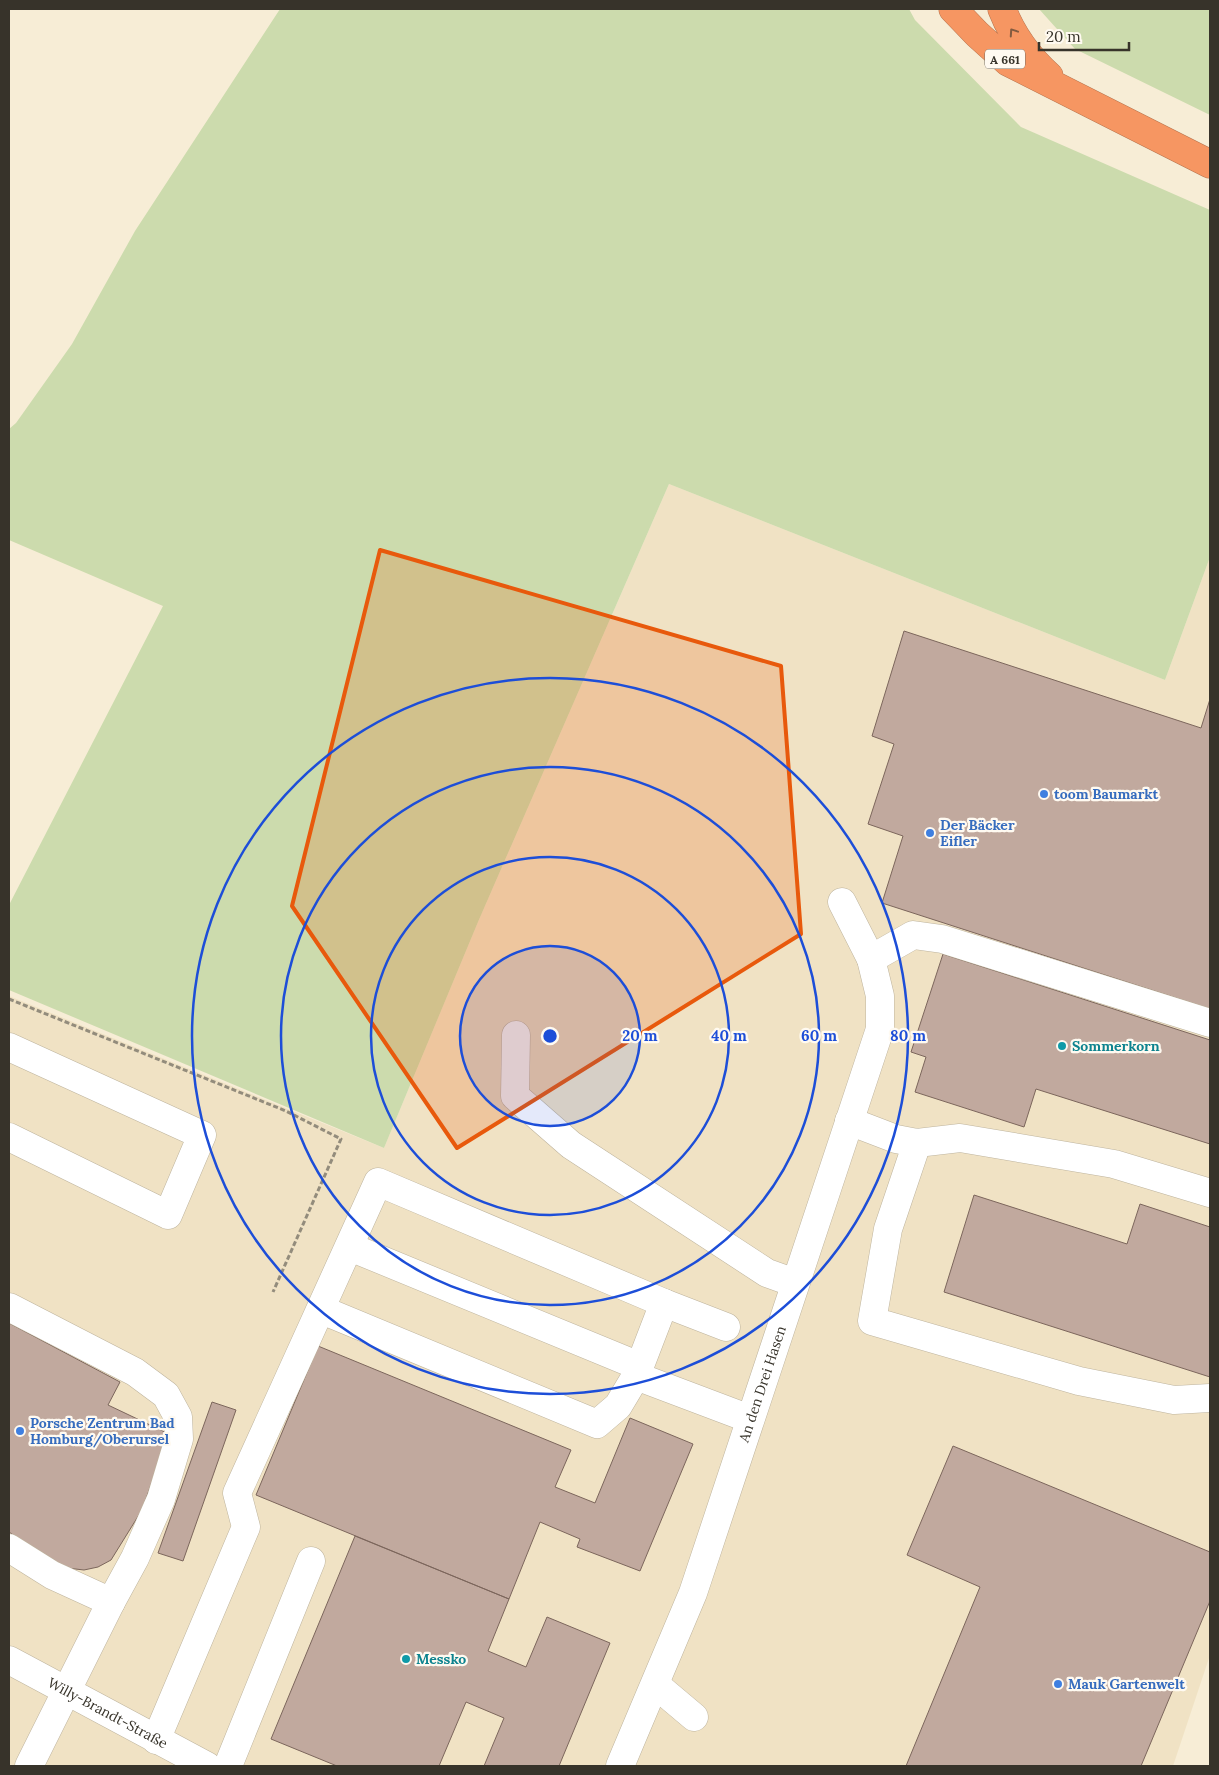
<svg xmlns="http://www.w3.org/2000/svg" width="1219" height="1775" font-family="Lora,serif">
<style>
.built{fill:#f0e2c4}
.green{fill:#ccdbad}
.building{fill:#c1a99e;stroke:#7c665c}
.lines{fill:none;stroke-linecap:round;stroke-linejoin:round}
.minor-casing{stroke:#beb49e;stroke-width:29}
.highway-casing{stroke:#b3734e;stroke-width:29}
.path{stroke:#938c7c;stroke-width:3;stroke-dasharray:5 2.5;stroke-linecap:butt}
.minor{stroke:#fff;stroke-width:28}
.highway{stroke:#f69662;stroke-width:28}
.oneway{stroke:#835b40}
.marked{fill:#e8590c;fill-opacity:0.2;stroke:#e8590c;stroke-width:4;stroke-linejoin:round}
.ring{fill:none;stroke:#1d4ed8;stroke-width:2.5}
.shop-dot{fill:#3f7fe0;stroke:#fffaf1;stroke-width:2}
.culture-dot{fill:#0f9aa8;stroke:#fffaf1;stroke-width:2}
.labels{text-anchor:middle;dominant-baseline:central;stroke-width:4.5;stroke-linejoin:round;paint-order:stroke}
.shield{fill:#fffaf1;stroke:#736f66;stroke-width:1}
.shield-label{font-size:12px;font-weight:bold;fill:#37332a}
.shop-label{font-size:14px;font-weight:bold;fill:#366cbe;stroke:#fffaf1;text-anchor:start}
.culture-label{font-size:14px;font-weight:bold;fill:#0d838f;stroke:#fffaf1;text-anchor:start}
.street-label{font-size:14px;fill:#37332a;stroke:#fffaf1}
.centre{fill:#1d4ed8;stroke:#fffaf1;stroke-width:2.5}
.ring-label{font-size:15px;text-anchor:middle;font-weight:bold;fill:#1d4ed8;stroke:#fffaf1;stroke-width:4.5;stroke-linejoin:round;paint-order:stroke}
</style>
<rect width="100%" height="100%" fill="#f7edd6"/>
<!-- built -->
<path class="built" d="M669 484 1165 680 1210 557V1655L1173 1766H9V996L384 1148 478 922Z"/>
<!-- green -->
<path class="green" d="M280 9H909L915 20 1021 127 1210 210V557L1165 680 669 484 478 922 384 1148 9 990V905L163 606 9 540V429L16 423 72 344 135 231Z
M1039 9H1210V115L1075 49Z"/>
<!-- building -->
<path class="building" d="M904 631 1201 728 1210 699V1009L882 903 903 836 868 824 894 744 872 736Z
M943 954 1210 1040V1144L1036 1089 1024 1127 915 1092 926 1057 911 1052Z
M974 1195 1127 1244 1140 1204 1210 1227V1377L944 1292Z
M9 1323 120 1382 108 1405 169 1434 142 1510 111 1560 98 1567 84 1570 67 1568 53 1562 9 1532Z
M318 1346 571 1450 555 1487 595 1503 630 1418 693 1444 640 1571 577 1547 580 1539 540 1522 509 1599 256 1495Z
M212 1402 236 1410 183 1561 158 1553Z
M953 1446 1210 1552V1601L1141 1766H906L980 1587 907 1555Z
M355 1536 509 1599 488 1651 526 1667 547 1617 610 1643 559 1766H484L504 1718 466 1702 439 1766H337L271 1739Z"/>
<g class="lines">
<defs>
<g id="minor">
<path d="M871 959 913 935 942 939 1210 1023"/>
<path d="M516 1035 515 1096 571 1145 767 1273 795 1283"/>
<path d="M9 1047 202 1135 168 1215 9 1137"/>
<path d="M849 1121 896 1139 917 1143 960 1138 1114 1164 1210 1193"/>
<path d="M917 1143 888 1229 872 1321 1079 1381 1174 1400 1210 1398"/>
<path d="M350 1247 639 1366"/>
<path d="M664 1303 726 1327"/>
<path d="M9 1307 135 1372 166 1395 178 1417 179 1439 161 1499 135 1558 111 1602"/>
<path d="M636 1376 750 1419"/>
<path d="M9 1548 52 1575 111 1602 29 1766"/>
<path id="s1" d="M9 1660 207 1766"/>
<path d="M656 1685 694 1717"/>
<path d="M156 1740 246 1527 237 1493 378 1182 664 1303 636 1376 618 1406 597 1424 322 1310"/>
<path d="M228 1766 311 1561"/>
<path id="s2" d="M620 1766 693 1593 880 1029V996L871 959 842 902"/>
</g>
<path id="highway" d="M953 9 977 34 1008 62 1210 164
M1002 9C1012 35 1029 58 1049 76"/>
</defs>
<!-- minor casing -->
<use href="#minor" class="minor-casing"/>
<!-- highway casing -->
<use href="#highway" class="highway-casing"/>
<!-- path -->
<path class="path" d="M9 999 286 1111 341 1139 273 1292"/>
<!-- minor -->
<use href="#minor" class="minor"/>
<!-- highway -->
<use href="#highway" class="highway"/>
</g>
<!-- one-way arrows -->
<defs><path id="oneway-chevron" d="M-2-3.5L2.5 0L-2 3.5" fill="none" stroke-width="1.6" stroke-linecap="round" stroke-linejoin="round" transform="scale(1.25)"/></defs>
<use class="oneway" href="#oneway-chevron" transform="translate(1013 32) rotate(-124)"/>
<!-- marked area -->
<path class="marked" d="M380 550 781 666 801 934 457 1148 292 906Z"/>
<!-- distance rings -->
<circle cx="550" cy="1036" r="90" fill="#1d4ed8" fill-opacity=".12"/>
<g class="ring">
<circle cx="550" cy="1036" r="90"/>
<circle cx="550" cy="1036" r="179"/>
<circle cx="550" cy="1036" r="269"/>
<circle cx="550" cy="1036" r="358"/>
</g>
<!-- markers -->
<g class="shop-dot">
<circle cx="1044" cy="794" r="5"/>
<circle cx="930" cy="833" r="5"/>
<circle cx="20" cy="1431" r="5"/>
<circle cx="1058" cy="1684" r="5"/>
</g>
<g class="culture-dot">
<circle cx="1062" cy="1046" r="5"/>
<circle cx="406" cy="1659" r="5"/>
</g>
<g class="labels">
<!-- shield labels -->
<rect class="shield" x="985" y="49.5" width="40" height="19" rx="4"/>
<g class="shield-label">
<text x="1005" y="59">A 661</text>
</g>
<!-- shop labels -->
<g class="shop-label">
<text x="1054" y="794">toom Baumarkt</text>
<text x="940" y="825">Der Bäcker<tspan x="940" dy="16">Eifler</tspan></text>
<text x="30" y="1423">Porsche Zentrum Bad<tspan x="30" dy="16">Homburg/Oberursel</tspan></text>
<text x="1068" y="1684">Mauk Gartenwelt</text>
</g>
<!-- culture labels -->
<g class="culture-label">
<text x="1072" y="1046">Sommerkorn</text>
<text x="416" y="1659">Messko</text>
</g>
<!-- street labels -->
<g class="street-label">
<text stroke="none"><textPath href="#s2" startOffset="408">An den Drei Hasen</textPath></text>
<text stroke="none"><textPath href="#s1" startOffset="112">Willy-Brandt-Straße</textPath></text>
</g>
</g>
<circle cx="550" cy="1036" r="8" class="centre"/>
<g class="ring-label">
<text x="640" y="1041">20 m</text>
<text x="729" y="1041">40 m</text>
<text x="819" y="1041">60 m</text>
<text x="908" y="1041">80 m</text>
</g>
<!-- border -->
<rect width="1219" height="1775" fill="none" stroke="#37332a" stroke-width="20"/>
<!-- scale -->
<path d="M1039 42v8h90v-8" fill="none" stroke="#37332a" stroke-width="2.5"/>
<text x="1046" y="42" font-size="15" fill="#37332a" stroke="#fffaf1" stroke-width="4" paint-order="stroke">20 m</text>
</svg>
